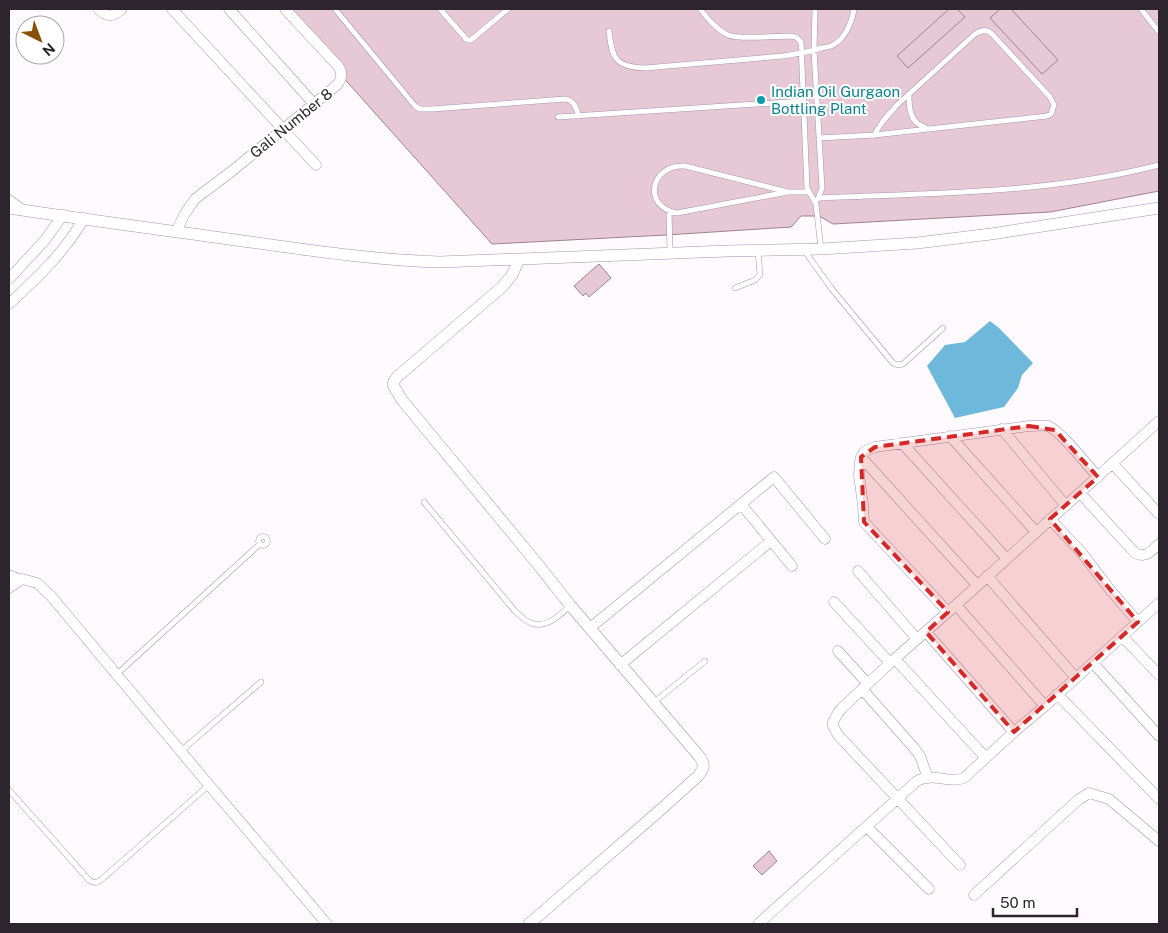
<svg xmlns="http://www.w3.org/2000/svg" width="1168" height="933" font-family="'Public Sans',sans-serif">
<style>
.water{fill:#6db8db}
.building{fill:#e6c9d5;stroke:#9d838d}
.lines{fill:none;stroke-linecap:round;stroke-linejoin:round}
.service-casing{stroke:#a694a8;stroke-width:6}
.minor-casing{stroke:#a694a8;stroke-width:11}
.tertiary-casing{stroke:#a694a8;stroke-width:12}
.service{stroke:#fff;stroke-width:5}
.minor{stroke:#fff;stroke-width:10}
.tertiary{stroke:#fff;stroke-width:11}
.marked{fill:#d62828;fill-opacity:0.2;stroke:#d62828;stroke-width:4;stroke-dasharray:10 6;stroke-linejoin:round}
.culture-dot{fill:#0f9aa8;stroke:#fff;stroke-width:2}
.labels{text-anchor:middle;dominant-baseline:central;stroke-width:4;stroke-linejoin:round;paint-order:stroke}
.culture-label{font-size:15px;fill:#0d838f;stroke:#fff;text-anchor:start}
.street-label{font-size:15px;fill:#2d252d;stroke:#fff}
</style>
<rect width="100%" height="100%" fill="#fefafe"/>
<!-- water -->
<path class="water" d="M990 321 999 328 1033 363 1022 375 1018 388 1004 407 955 418 927 366 945 345 965 342Z"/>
<!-- building -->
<path class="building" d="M282 9H1159V191L1050 212 833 224 819 216H801L791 227 666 235 492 244Z
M949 9H957L965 17 908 68 897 56Z
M1000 9H1011L1058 60 1042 74 990 18Z
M599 264 611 278 589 297 586 293 583 296 574 286Z
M769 851 777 861 762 875 753 866Z"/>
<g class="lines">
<defs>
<path id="service" d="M335 9 415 106 420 109H432L565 99C574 100 576 108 579 116
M440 9 467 40H471L508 9
M700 9C708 19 716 29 728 35 739 40 777 36 790 36L796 37 801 42 807 188 816 204 821 249
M815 9 814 50 822 188 818 199
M1141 9 1159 32
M609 31C612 58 615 67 645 68L783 56C796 54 809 52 822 48 825 47 830 47 833 45 845 39 852 22 854 9
M909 94C909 103 909 116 917 123 920 125 924 127 928 129
M558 117 803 101
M819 138 874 135 1047 116 1051 114 1054 105 1050 97 991 33C986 29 981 30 975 34L897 105 883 121 874 135
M788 192 677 213C642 207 650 164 685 166L788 192H809
M818 198C932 193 1048 194 1159 165
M669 211 670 253
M804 250 814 264 831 288 893 363 898 365 903 364 943 328
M735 288 755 280 760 275 758 251
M424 502 515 611C519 615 525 621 531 623 546 629 560 615 570 606
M258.5 541a4.5 4.5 0 1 1 9 0a4.5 4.5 0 1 1-9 0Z
M117 674 260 544
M653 703 705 661
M181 751 261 682
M9 790 89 880C95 884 97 883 102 879L209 785"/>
<path id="minor" d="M98 9C108 18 112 17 122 9
M172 9 316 165
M229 9 314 104
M9 200 21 209
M176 232 184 215 195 199 232 171 337 85C342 78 343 73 338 66L285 9
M9 279 45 240 63 215
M9 304C37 278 65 252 84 218
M1002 429 1066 506
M950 436 1036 532
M902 443 1007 559
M861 457 977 585
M1112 463 1159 514
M1080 493 1135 553C1146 559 1152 550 1159 544
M741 504 792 566
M1050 519 1082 553 1111 591 1138 622
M858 571 917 639
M9 575 21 580
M987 576 1076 678
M9 588 22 579 37 583 51 596 209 785 327 924
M834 602 890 663
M956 605 1045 706
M948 612 864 522 863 505 859 475 860 461 861 457 865 451 875 447 1029 426C1035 426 1043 425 1048 426 1060 430 1088 466 1098 477
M590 628 774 477 825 539
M926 632 1014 732
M1122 636 1159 675
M838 651 868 684
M895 659 986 758
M1093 663 1159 736
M620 665 771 541
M862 689 914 748 920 756 928 778
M1057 694 1159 799
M867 827 929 889
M960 865 838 735 833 726V722L838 713 842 708 890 663 956 605 1159 421
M974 895 1078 800 1089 793 1109 799 1159 841
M758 924 917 781C932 772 949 784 964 778L1014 732 1045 706 1159 603"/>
<path id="tertiary" d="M9 208C87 220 165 230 243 241 308 250 374 260 440 262L727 251 821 249 917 243 991 234 1159 208
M519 259 512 275 502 287 397 377 394 381 393 385 402 400 536 562 570 605 699 756C706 765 704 769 697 777L658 812 529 924"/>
</defs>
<!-- service casing -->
<use href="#service" class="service-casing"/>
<!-- minor casing -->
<use href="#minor" class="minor-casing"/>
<!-- tertiary casing -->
<use href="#tertiary" class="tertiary-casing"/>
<!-- service -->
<use href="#service" class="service"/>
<!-- minor -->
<use href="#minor" class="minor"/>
<!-- tertiary -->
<use href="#tertiary" class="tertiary"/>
</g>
<!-- marked area -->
<path class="marked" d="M1029 426 1055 430 1098 477 1050 519 1138 622 1014 732 926 632 948 612 864 522 861 457 875 447Z"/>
<!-- markers -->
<circle class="culture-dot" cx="761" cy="100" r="5"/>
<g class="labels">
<!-- culture labels -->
<g class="culture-label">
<text x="771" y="91">Indian Oil Gurgaon<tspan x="771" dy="17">Bottling Plant</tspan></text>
</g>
<!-- street labels -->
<g class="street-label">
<text transform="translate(291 123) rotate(-39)">Gali Number 8</text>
</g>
</g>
<!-- border -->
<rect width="1168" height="933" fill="none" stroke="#2d252d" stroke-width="20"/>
<!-- north arrow -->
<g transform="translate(40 40) rotate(138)"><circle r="24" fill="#ffffff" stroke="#aba8ab"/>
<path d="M0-4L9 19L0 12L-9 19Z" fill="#885003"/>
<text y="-8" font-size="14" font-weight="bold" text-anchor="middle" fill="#2d252d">N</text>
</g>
<!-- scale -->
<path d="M993 908v8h84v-8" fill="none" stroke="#2d252d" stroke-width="2.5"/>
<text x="1000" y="908" font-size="15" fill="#2d252d" stroke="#ffffff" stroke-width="4" paint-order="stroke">50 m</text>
</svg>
